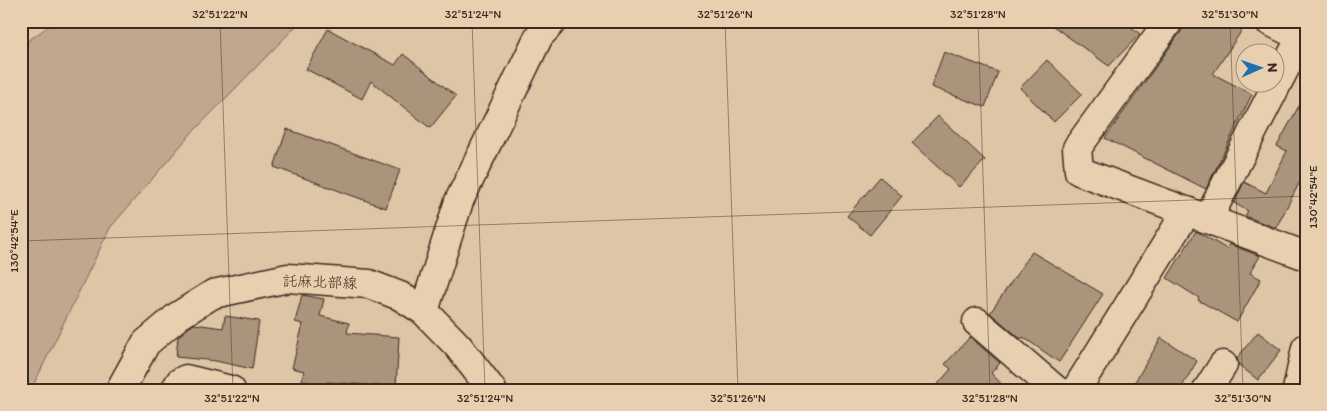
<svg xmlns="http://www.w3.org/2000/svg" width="1327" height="411" font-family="Itim,'Klee One',sans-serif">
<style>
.green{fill:#bfa88d;stroke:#7d6956}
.building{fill:#aa957c;stroke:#3b2a1e}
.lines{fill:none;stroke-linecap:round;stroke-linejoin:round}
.minor-casing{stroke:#3b2a1e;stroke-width:31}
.major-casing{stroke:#3b2a1e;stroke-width:31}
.highway-casing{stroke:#3b2a1e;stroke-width:31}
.minor{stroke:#e7cfaf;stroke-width:28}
.major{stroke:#e7cfaf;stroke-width:28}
.highway{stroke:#e7cfaf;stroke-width:28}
.ticks{fill:none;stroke:#3b2a1e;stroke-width:1;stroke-opacity:0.45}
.labels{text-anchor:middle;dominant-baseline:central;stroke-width:5;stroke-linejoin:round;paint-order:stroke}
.street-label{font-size:15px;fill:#3b2a1e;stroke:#e7cfaf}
.neatline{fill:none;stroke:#3b2a1e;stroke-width:2}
.ticks-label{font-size:12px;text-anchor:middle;fill:#3b2a1e}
</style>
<rect width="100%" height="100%" fill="#ddc5a6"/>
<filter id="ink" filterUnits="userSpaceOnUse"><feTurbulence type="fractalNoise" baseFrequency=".02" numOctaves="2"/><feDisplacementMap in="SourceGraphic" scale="10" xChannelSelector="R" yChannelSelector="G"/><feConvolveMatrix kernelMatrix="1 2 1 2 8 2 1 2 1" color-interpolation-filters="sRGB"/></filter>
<g filter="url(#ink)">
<!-- green -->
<path class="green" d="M56 21H301L189 136 110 228 31 390H21V53L29 40Z"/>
<!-- building -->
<path class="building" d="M1046 21H1124L1140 34 1109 66Z
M1186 21H1228L1242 30 1213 74 1252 94 1206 189 1105 138 1182 30Z
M328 29 395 65 403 54 456 96 430 128 371 81 362 99 306 69Z
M944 52 998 72 985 107 931 87Z
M1047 60 1082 94 1054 122 1020 88Z
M1306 93V170L1276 228 1245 216 1248 211 1234 203 1244 182 1266 193 1287 151 1277 146Z
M938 116 985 160 959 187 912 143Z
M287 129 400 170 386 208 274 167Z
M880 177 902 196 870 235 847 216Z
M1196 231 1227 249 1229 244 1260 256 1250 273 1261 279 1237 322 1198 300 1199 298 1167 278Z
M1032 252 1103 294 1059 362 1023 337 1021 339 990 313Z
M302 295 324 299 320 316 349 323 347 333 399 337 396 387 326 382 325 386 302 380 304 371 292 368 303 324 295 322Z
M225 316 259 321 252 369 216 361 176 357 178 337 187 329 194 324 223 328Z
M1258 332 1281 350 1258 380 1239 365 1237 358Z
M970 337 1000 363 991 373 1007 390H933L951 369 945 364Z
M1161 338 1197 361 1180 390H1130Z"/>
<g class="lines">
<defs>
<path id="minor" d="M1169 21 1077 148 1079 171 1306 256
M1208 219 1301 37 1269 21
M424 311 459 201 539 36 553 21
M977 322 1056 390
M175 390 180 382 186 379 231 390
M1076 390 1187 211
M1207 390 1223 365"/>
<path id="major" d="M120 390 146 343 178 316 213 294 288 278 369 284 400 296 424 311 458 346 492 390"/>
<path id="highway" d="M1297 390 1306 348"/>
</defs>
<!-- minor casing -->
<use href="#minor" class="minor-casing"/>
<!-- major casing -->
<use href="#major" class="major-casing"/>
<!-- highway casing -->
<use href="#highway" class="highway-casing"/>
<!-- minor -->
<use href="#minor" class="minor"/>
<!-- major -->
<use href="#major" class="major"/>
<!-- highway -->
<use href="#highway" class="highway"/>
</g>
</g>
<!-- ticks -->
<path class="ticks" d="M220 21 233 390M472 21 485 390M725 21 738 390M978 21 990 390M1230 21 1243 390M21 28 217 21M21 241 1306 196"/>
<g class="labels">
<!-- street labels -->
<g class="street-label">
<text transform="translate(320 282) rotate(2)">託麻北部線</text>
</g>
</g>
<!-- margin -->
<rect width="1327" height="411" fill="none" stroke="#e7cfaf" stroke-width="55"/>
<!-- north arrow -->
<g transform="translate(1260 68) rotate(88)"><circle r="24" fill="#e7cfaf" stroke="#a28d75"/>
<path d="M0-4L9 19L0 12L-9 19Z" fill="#1f6fb2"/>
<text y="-8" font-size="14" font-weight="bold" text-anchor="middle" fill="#3b2a1e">N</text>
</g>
<rect x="28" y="28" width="1272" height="356" class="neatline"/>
<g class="ticks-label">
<text x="220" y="18">32°51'22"N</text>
<text x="473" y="18">32°51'24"N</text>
<text x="725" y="18">32°51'26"N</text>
<text x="978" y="18">32°51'28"N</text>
<text x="1230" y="18">32°51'30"N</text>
<text transform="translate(1313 197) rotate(-90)" y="4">130°42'54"E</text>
<text transform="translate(14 241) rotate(-90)" y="4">130°42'54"E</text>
<text x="232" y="402">32°51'22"N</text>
<text x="485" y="402">32°51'24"N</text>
<text x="738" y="402">32°51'26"N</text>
<text x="990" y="402">32°51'28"N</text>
<text x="1243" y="402">32°51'30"N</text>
</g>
</svg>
